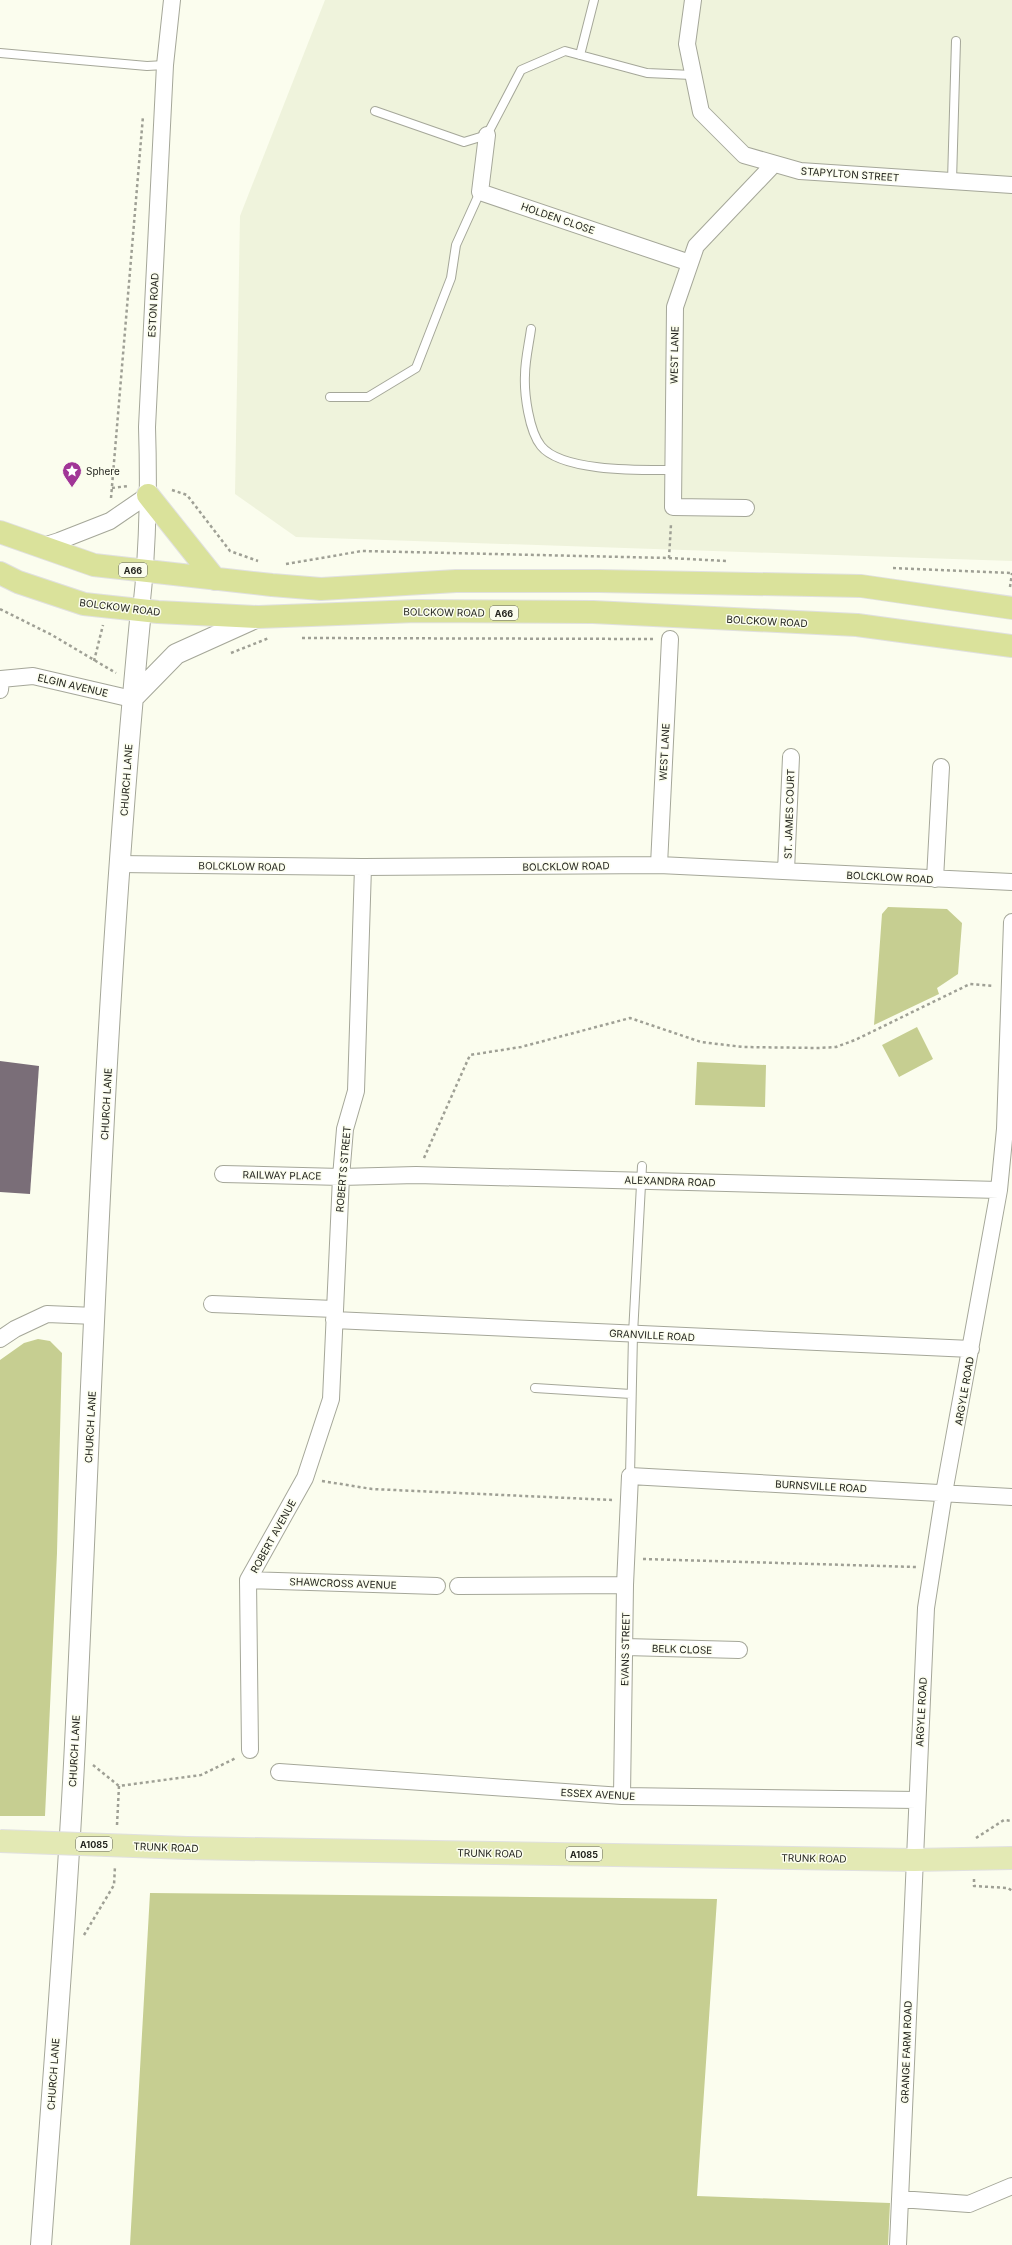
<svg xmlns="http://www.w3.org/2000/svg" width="1012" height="2245" font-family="Inter,sans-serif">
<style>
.built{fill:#eff3dc}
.green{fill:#c6ce91}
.building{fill:#7a6e78}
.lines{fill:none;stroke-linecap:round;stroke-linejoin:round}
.service-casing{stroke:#a5a799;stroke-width:10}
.minor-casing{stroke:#a5a799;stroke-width:18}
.tertiary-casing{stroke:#a5a799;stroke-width:22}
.primary-casing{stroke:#e0e0e0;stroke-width:24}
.trunk-casing{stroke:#e0e0e0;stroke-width:24}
.path{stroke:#9fa095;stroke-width:2.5;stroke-dasharray:3 3;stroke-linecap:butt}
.service{stroke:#fff;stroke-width:8}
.minor{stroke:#fff;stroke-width:16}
.tertiary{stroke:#fff;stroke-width:20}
.primary{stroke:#e3e9b4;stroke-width:22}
.trunk{stroke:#dae29b;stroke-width:22}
.primary-bridge-casing{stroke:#e0e0e0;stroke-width:24;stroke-linecap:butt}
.primary-bridge{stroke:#e3e9b4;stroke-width:22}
.labels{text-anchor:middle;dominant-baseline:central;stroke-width:3;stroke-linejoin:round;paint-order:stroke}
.shield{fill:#fbfdee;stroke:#64655c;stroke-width:1}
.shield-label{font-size:9px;font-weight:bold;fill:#23241e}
.street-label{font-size:10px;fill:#23241e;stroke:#fbfdee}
.poi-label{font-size:10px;fill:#23241e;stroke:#fbfdee;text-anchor:start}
</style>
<rect width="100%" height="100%" fill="#fbfdee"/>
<!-- built -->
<path class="built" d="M325 0H1012V561L296 537 235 494 240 216Z"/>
<!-- green -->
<path class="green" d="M888 907 947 909 962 923 958 974 937 988 939 994 874 1025 882 914Z
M917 1027 933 1059 899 1077 882 1045Z
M697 1062 766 1065 765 1107 695 1105Z
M38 1339 50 1341 62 1353 57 1553 45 1816H0V1360L24 1343Z
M150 1893 717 1899 697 2196 890 2203 888 2245H130Z"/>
<!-- building -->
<path class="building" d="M0 1061 39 1066 30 1194 0 1192Z"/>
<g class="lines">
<defs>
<path id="service" d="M0 53 147 66 165 65
M580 55 594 0
M375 111 464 142 487 135 521 70 565 51 647 73 692 75
M952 181 956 41
M531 329C529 344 525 360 525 375 524 394 529 431 541 446 562 472 641 470 673 470
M330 397H368L416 368 451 278 456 245 480 192
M535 1388 631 1394
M630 1476 633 1334 642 1166"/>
<path id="minor" d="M693 0 687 44 701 112 744 155 800 171 1012 185
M487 135 480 192 690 263
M746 508 673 507 675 307 696 246 774 164
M40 547 59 541 110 521 148 495
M141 610C148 549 149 488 147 427L165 65 172 0
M0 690 1 679 33 676 132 699
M119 864 363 867 659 865 1012 882
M659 865 670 639
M786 871 791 757
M935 879 941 767
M223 1174 341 1177 416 1175 999 1190
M212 1304 334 1309
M334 1320 971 1349
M0 1339 15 1329 47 1314 95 1316
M248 1580 437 1586
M458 1586 625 1585
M625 1647 739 1650
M250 1750 248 1580 305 1478 331 1399 341 1177 345 1129 356 1091 363 867
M279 1772 622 1796 917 1800
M622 1796 625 1585 630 1476 1012 1497
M900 2199 969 2204 1012 2186
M898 2245 926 1608 944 1493 999 1190 1005 1129 1012 922"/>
<path id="tertiary" d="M132 699 176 654 258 617
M41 2245C53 2078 67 1911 75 1744 93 1366 104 987 141 610"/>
<path id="primary" d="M187 1848 914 1860 1012 1858"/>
<path id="trunk" d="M148 495 215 579
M0 532 94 565 272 585 321 589 456 581H599L861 586 1012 608
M0 573 18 582 84 604 158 612 258 617 417 611 593 612 857 625 1012 646"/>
</defs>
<!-- service casing -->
<use href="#service" class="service-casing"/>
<!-- minor casing -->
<use href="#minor" class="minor-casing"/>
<!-- tertiary casing -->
<use href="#tertiary" class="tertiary-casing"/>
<!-- primary casing -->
<use href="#primary" class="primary-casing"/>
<!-- trunk casing -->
<use href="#trunk" class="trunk-casing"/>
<!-- path -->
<path class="path" d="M112 488 128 486
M172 490 187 495 230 551 258 561
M111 498 143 116
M669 558 726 561
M286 564 362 551 669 558 671 524
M893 568 1012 573
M1010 587 1012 573
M0 609 52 635 116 673
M302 638 653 639
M231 653 269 638
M94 661 103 625
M424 1158 470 1055 521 1047 630 1018 701 1042 743 1047 819 1048 836 1047 855 1040 970 984 993 986
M322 1481 372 1489 612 1500
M643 1559 916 1567
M93 1765 119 1786
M117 1825 119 1786 201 1775 236 1758
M976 1838 1004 1820 1012 1821
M974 1879V1886L1008 1888 1012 1891
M84 1935 114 1885 115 1866"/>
<!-- service -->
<use href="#service" class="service"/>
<!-- minor -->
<use href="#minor" class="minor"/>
<!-- tertiary -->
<use href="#tertiary" class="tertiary"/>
<!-- primary -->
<use href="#primary" class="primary"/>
<!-- trunk -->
<use href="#trunk" class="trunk"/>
<defs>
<path id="primary-bridge" d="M0 1841 187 1848"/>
</defs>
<!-- primary-bridge casing -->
<use href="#primary-bridge" class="primary-bridge-casing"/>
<!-- primary-bridge -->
<use href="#primary-bridge" class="primary-bridge"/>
</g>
<!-- icons -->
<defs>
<symbol id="sight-pin" viewBox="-11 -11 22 30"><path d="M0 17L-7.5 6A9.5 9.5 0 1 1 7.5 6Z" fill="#a13697" stroke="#fbfdee"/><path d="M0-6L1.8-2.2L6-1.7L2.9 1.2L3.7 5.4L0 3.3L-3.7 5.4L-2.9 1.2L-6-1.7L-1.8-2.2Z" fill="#fff"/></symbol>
</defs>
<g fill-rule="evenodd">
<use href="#sight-pin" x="61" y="460" width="22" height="30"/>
</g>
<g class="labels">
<!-- shield labels -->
<g class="shield">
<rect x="119" y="563" width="28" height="14" rx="3"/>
<rect x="490" y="606" width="28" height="14" rx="3"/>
<rect x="76" y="1837" width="36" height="14" rx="3"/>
<rect x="566" y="1847" width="36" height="14" rx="3"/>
</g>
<g class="shield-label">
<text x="133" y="570">A66</text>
<text x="504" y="613">A66</text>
<text x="94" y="1844">A1085</text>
<text x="584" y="1854">A1085</text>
</g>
<!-- street labels -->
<g class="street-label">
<text transform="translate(850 174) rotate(4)">STAPYLTON STREET</text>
<text transform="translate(558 218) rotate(19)">HOLDEN CLOSE</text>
<text transform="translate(153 305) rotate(-87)">ESTON ROAD</text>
<text transform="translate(674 355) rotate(-89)">WEST LANE</text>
<text transform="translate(120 607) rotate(7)">BOLCKOW ROAD</text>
<text transform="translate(444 612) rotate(1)">BOLCKOW ROAD</text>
<text transform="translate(767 621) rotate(3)">BOLCKOW ROAD</text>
<text transform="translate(73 685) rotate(13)">ELGIN AVENUE</text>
<text transform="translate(664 752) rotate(-87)">WEST LANE</text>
<text transform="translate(126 780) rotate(-86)">CHURCH LANE</text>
<text transform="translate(789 814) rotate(-88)">ST. JAMES COURT</text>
<text transform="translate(242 866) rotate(1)">BOLCKLOW ROAD</text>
<text transform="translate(566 866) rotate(-1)">BOLCKLOW ROAD</text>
<text transform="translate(890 877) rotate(3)">BOLCKLOW ROAD</text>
<text transform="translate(106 1104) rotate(-87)">CHURCH LANE</text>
<text transform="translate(343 1169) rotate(-85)">ROBERTS STREET</text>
<text transform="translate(282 1175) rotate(1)">RAILWAY PLACE</text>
<text transform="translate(670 1181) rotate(2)">ALEXANDRA ROAD</text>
<text transform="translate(652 1335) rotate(3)">GRANVILLE ROAD</text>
<text transform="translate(964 1391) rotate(-80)">ARGYLE ROAD</text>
<text transform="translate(90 1427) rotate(-87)">CHURCH LANE</text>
<text transform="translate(821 1486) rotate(3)">BURNSVILLE ROAD</text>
<text transform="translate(273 1536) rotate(-61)">ROBERT AVENUE</text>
<text transform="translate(343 1583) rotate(2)">SHAWCROSS AVENUE</text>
<text transform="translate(625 1649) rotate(-89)">EVANS STREET</text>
<text transform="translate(682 1649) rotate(2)">BELK CLOSE</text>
<text transform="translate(921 1712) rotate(-87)">ARGYLE ROAD</text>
<text transform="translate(74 1751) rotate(-87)">CHURCH LANE</text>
<text transform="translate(598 1794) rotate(3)">ESSEX AVENUE</text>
<text transform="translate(166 1847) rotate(2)">TRUNK ROAD</text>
<text transform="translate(490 1853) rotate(1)">TRUNK ROAD</text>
<text transform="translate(814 1858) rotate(1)">TRUNK ROAD</text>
<text transform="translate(906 2052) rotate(-88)">GRANGE FARM ROAD</text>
<text transform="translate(53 2074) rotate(-86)">CHURCH LANE</text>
</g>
<!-- poi labels -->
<g class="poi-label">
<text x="86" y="471">Sphere</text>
</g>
</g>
</svg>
